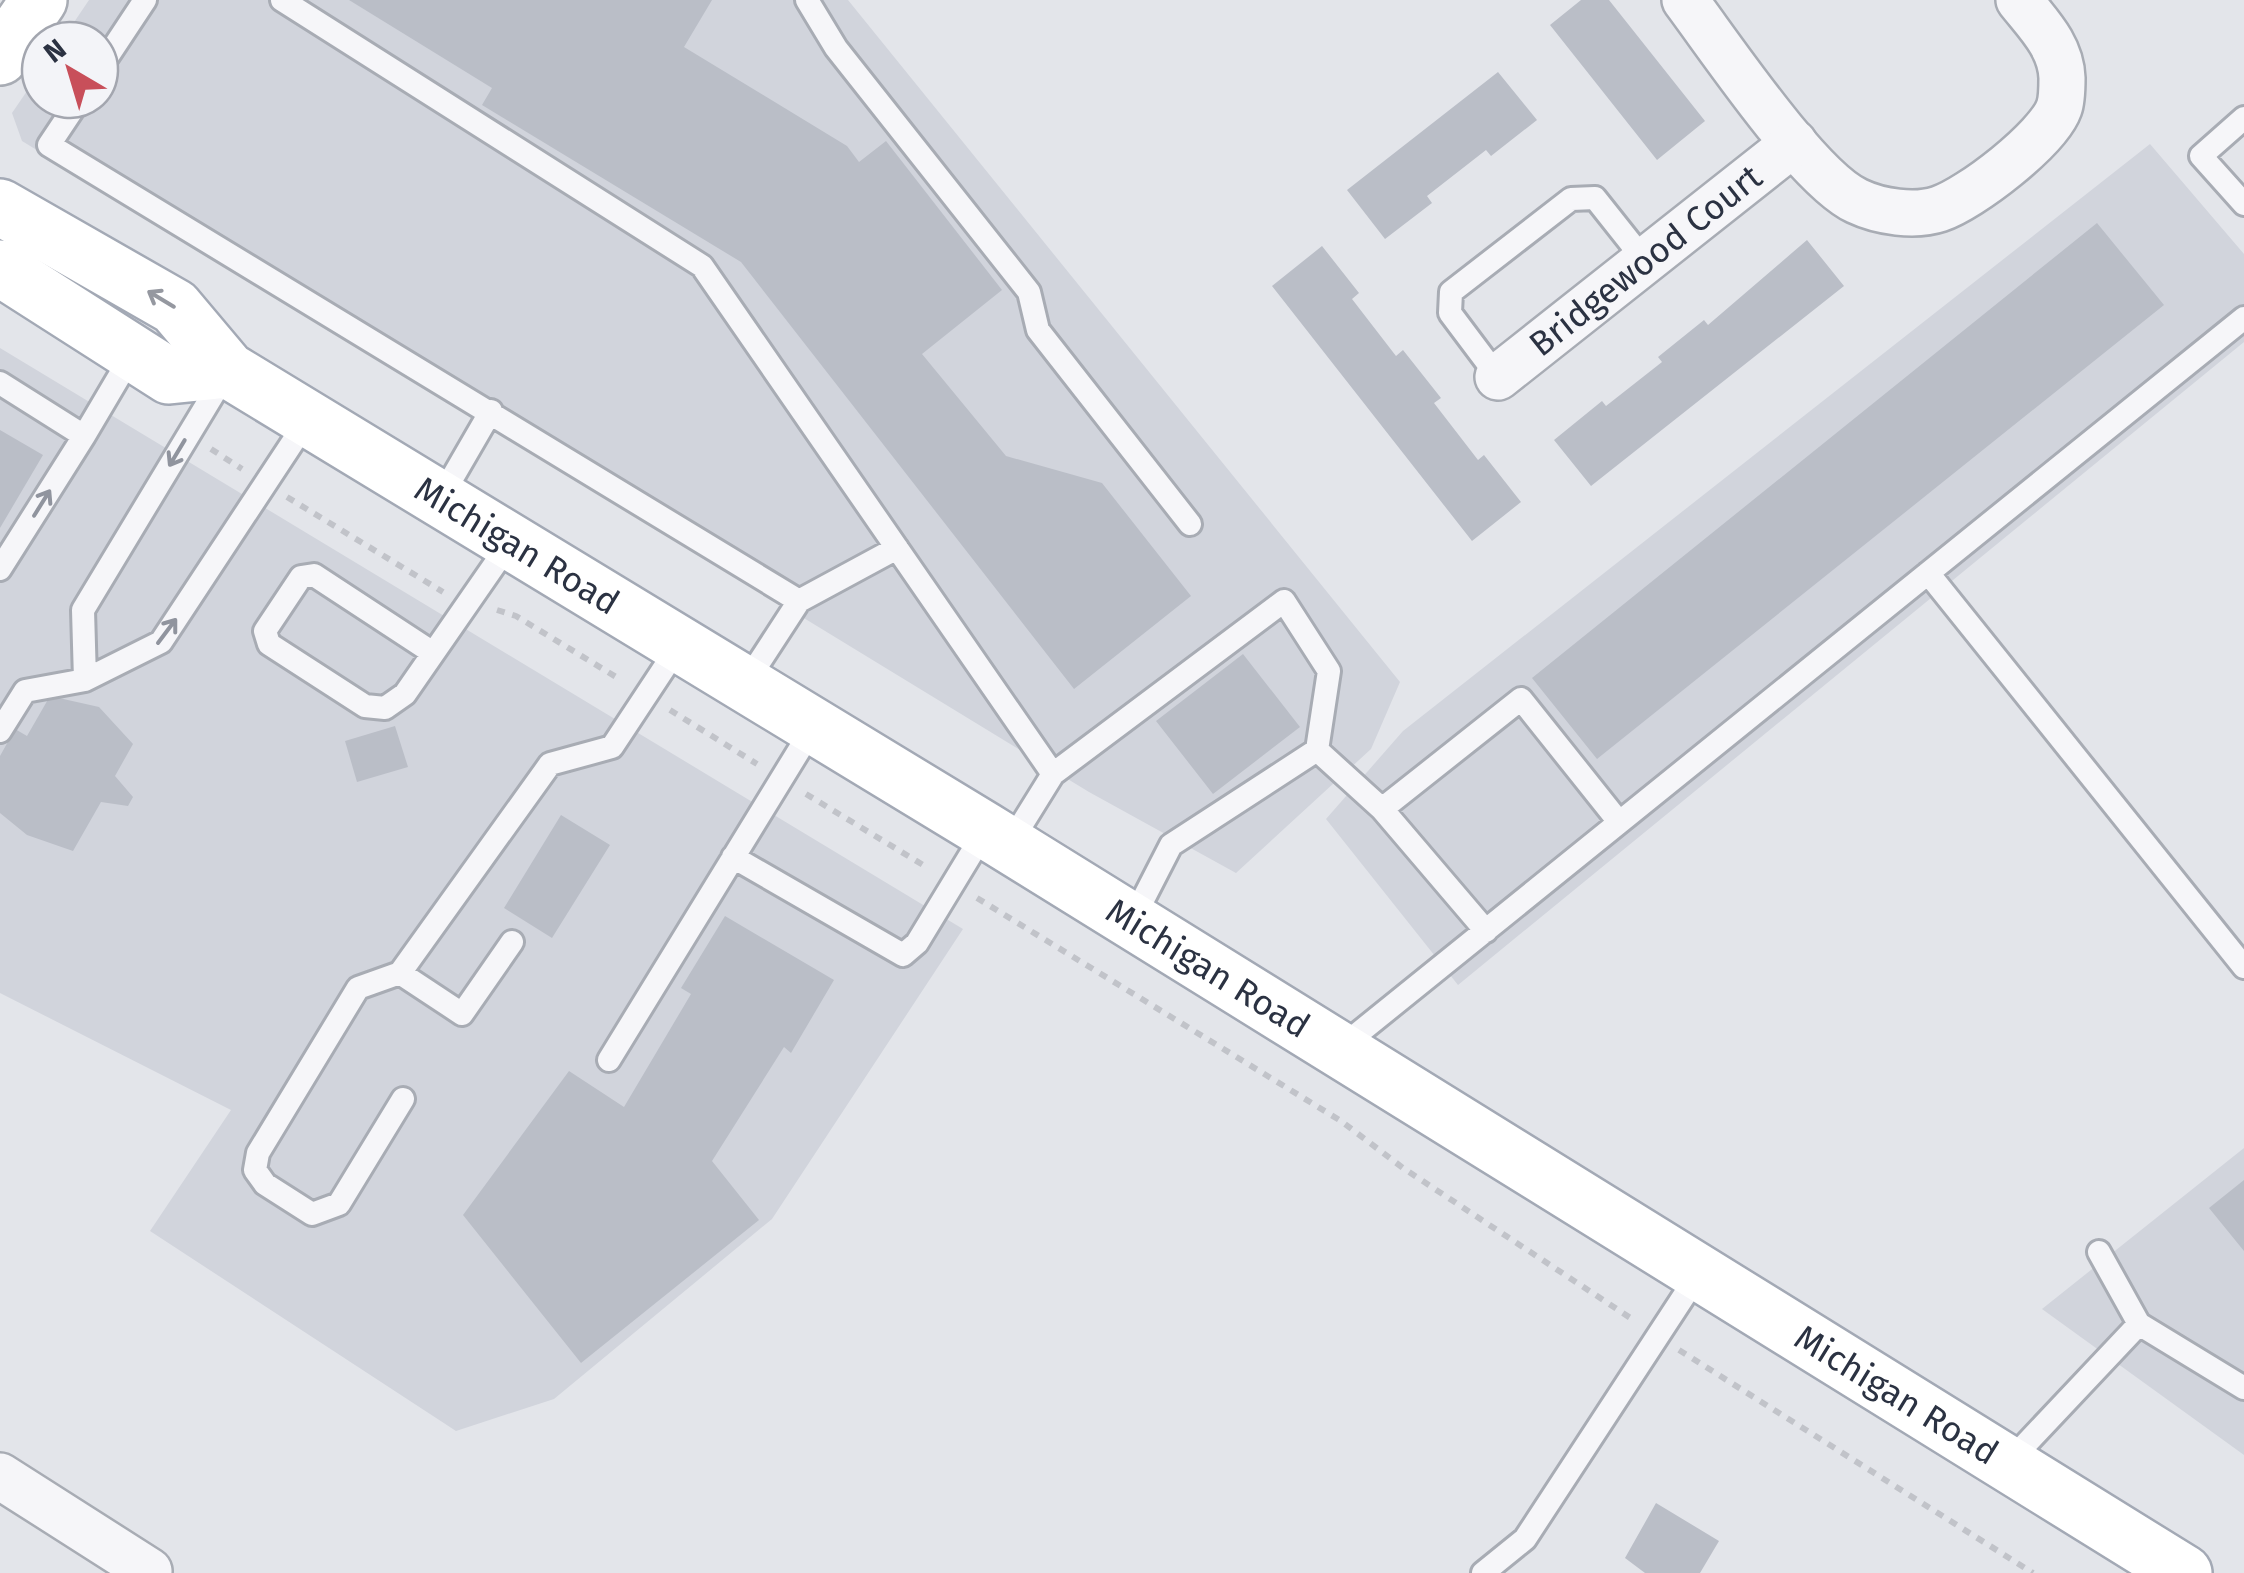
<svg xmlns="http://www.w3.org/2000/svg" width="2244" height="1573" font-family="'Fira Sans',sans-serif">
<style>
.built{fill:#d1d4dc}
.building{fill:#babec7}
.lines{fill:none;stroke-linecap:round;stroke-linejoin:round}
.lane-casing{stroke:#a8acb4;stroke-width:28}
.street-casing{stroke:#a8acb4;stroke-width:50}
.secondary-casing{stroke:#a8acb4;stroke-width:60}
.primary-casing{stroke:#a3a9b5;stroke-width:60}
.path{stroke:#c1c3c9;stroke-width:6;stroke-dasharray:8 8;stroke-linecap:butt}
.lane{stroke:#f6f6f9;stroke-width:22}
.street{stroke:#f6f6f9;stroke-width:45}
.secondary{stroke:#fff;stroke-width:55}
.primary{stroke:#fff;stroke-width:55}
.oneway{stroke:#9598a0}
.oneway2{stroke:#90949e}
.labels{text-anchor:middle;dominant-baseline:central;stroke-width:8;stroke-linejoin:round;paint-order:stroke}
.street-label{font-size:35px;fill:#2b3242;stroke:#f3f4f8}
</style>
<rect width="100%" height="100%" fill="#e3e5ea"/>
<!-- built -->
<path class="built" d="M89 0H848L1400 682 1371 749 1236 873 1089 792 22 141 12 113 40 72V100H100V40H62Z
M2150 144 2244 254V342L1458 985 1326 819 1403 731Z
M0 348 963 929 772 1219 554 1399 456 1431 150 1231 231 1110 0 993Z
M2244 1148V1455L2042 1309Z"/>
<!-- building -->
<path class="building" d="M349 0H712L684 47 847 146 859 162 886 141 1002 290 922 354 1006 456 1102 483 1191 596 1074 689 741 262 482 105 492 88Z
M1581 0H1609L1705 121 1657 160 1550 25Z
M1498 72 1537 120 1491 156 1486 150 1427 196 1432 203 1385 239 1347 190Z
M2097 223 2164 305 1597 759 1532 678Z
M1807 240 1844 286 1591 486 1554 440 1602 401 1606 406 1662 362 1658 357 1704 320 1708 325Z
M1322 246 1359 293 1352 299 1396 356 1403 350 1441 398 1434 403 1478 460 1484 455 1521 502 1472 541 1272 286Z
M0 430 43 455 0 528Z
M1243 654 1300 727 1213 794 1156 721Z
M50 696 99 707 133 744 115 776 133 797 128 806 101 802 73 851 27 835 0 813V756L15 729 27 736Z
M395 726 408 767 357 782 345 741Z
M561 815 610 845 552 938 504 908Z
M725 916 834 980 791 1053 784 1047 712 1161 759 1220 581 1363 463 1215 569 1071 624 1107 691 994 681 988Z
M2244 1180V1251L2209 1208Z
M1656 1503 1719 1541 1700 1573H1645L1625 1558Z"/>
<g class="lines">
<defs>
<path id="lane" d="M282 0 702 266 1053 774 1009 845
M807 0 836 48 1029 292 1038 330 1190 524
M100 68 145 0
M79 100 49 145 799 601
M2244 118 2201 156 2244 204
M1498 377 1450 313 1451 292 1571 199 1595 198 1645 261
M0 383 84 436 133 353
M440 499 491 411
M0 569 84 436
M1928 573 2244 967
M433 653 314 575 301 577 265 631 269 644 365 706 385 708 405 694 511 541
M85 680 83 610 226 373
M745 684 799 601 897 548
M0 731 25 691 85 680 161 642 308 419
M1317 750 1382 809 1521 699 1619 822
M1053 774 1284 601 1329 671 1317 750 1171 845 1132 921
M1382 809 1486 931
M733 857 903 955 917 943 985 831
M400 973 462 1014 512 942
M1340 1048 2244 318
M609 1060 814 726
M403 1099 339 1204 312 1214 265 1184 255 1170 258 1153 358 988 400 973 550 764 612 747 680 644
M2099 1252 2139 1324
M2007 1464 2139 1324 2244 1388
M1483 1573 1525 1539 1699 1273"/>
<g id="street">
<path d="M1685 0C1721 48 1808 178 1857 201 1880 212 1915 217 1939 209 1970 199 2048 139 2059 108 2062 100 2062 86 2062 78 2061 46 2038 24 2019 0"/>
<path id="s1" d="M1498 377 1794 143"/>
<path d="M0 1476 149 1571"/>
</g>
<path id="secondary" d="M0 57 39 0"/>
<g id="primary">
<path id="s2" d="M0 207 175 307 228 370 985 830 2184 1573"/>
<path d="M0 268 169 376 228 370"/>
</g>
</defs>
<!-- lane casing -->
<use href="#lane" class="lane-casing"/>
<!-- street casing -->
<use href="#street" class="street-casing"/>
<!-- secondary casing -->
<use href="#secondary" class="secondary-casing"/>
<!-- primary casing -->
<use href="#primary" class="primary-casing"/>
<!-- path -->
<path class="path" d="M211 449 242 469
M287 497 443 592
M497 610 516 616 621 680
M670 710 757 764
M806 794 928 868
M977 898 1341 1121 1403 1168 1635 1321
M1679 1350 2033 1573"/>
<!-- lane -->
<use href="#lane" class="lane"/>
<!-- street -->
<use href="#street" class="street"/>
<!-- secondary -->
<use href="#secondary" class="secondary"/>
<!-- primary -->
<use href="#primary" class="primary"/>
</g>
<!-- one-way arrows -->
<defs><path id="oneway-shaft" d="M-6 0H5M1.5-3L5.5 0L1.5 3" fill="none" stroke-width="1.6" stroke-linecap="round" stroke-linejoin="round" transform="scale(2.5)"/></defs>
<use class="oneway" href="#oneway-shaft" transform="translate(161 299) rotate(-149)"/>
<g class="oneway2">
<use href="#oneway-shaft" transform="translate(177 453) rotate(121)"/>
<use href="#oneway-shaft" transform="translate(42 503) rotate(-58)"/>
<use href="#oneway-shaft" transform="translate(167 631) rotate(-53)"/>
</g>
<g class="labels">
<!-- street labels -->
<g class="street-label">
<text stroke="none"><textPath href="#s1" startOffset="188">Bridgewood Court</textPath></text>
<text stroke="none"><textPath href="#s2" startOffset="622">Michigan Road</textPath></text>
<text stroke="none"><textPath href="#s2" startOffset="1432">Michigan Road</textPath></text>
<text stroke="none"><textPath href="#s2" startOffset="2242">Michigan Road</textPath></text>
</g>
</g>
<!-- north arrow -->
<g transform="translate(70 70) rotate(322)"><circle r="48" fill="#f3f4f8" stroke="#a3a6af" stroke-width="2.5"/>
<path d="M0-8L18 38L0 25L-18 38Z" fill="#c84f5a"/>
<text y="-15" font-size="28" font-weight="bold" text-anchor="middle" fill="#2b3242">N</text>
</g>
</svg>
